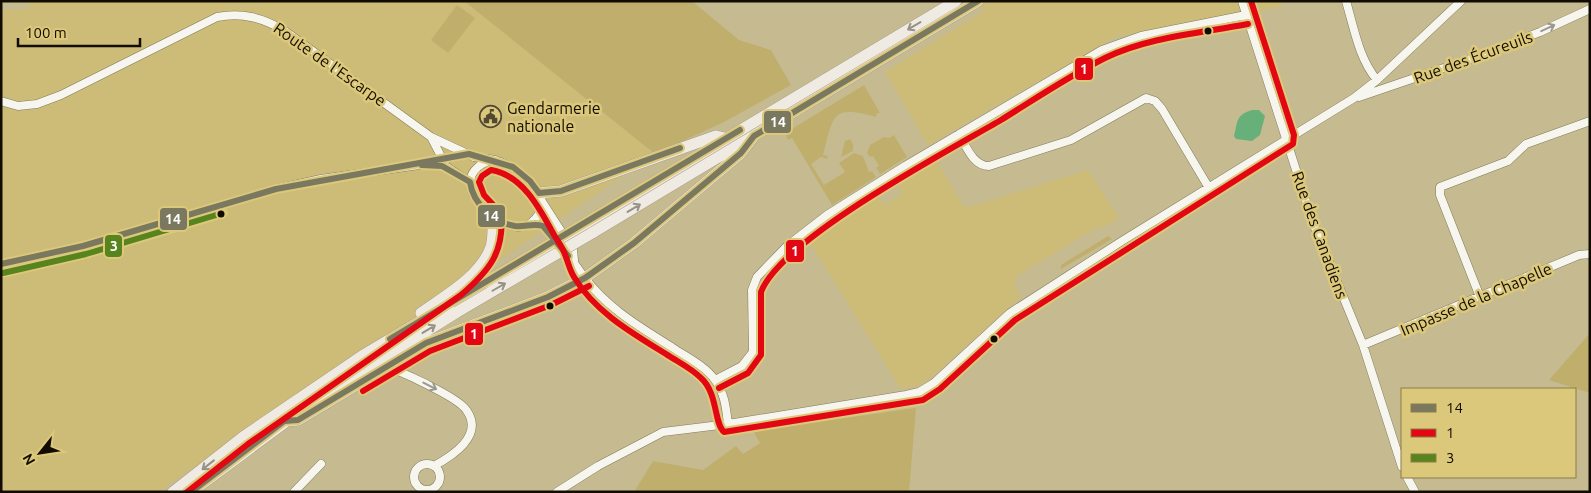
<svg xmlns="http://www.w3.org/2000/svg" width="1591" height="493" font-family="Ubuntu,sans-serif">
<style>
.built{fill:#cdbc78}
.green{fill:#c0af6c}
.water{fill:#68b07a}
.lines{fill:none;stroke-linecap:round;stroke-linejoin:round}
.street-casing{stroke:#817a5a;stroke-width:9}
.primary-casing{stroke:#aa9e89;stroke-width:12}
.street{stroke:#f6f5ee;stroke-width:8}
.primary{stroke:#f0ebe2;stroke-width:11}
.primary-bridge-casing{stroke:#aa9e89;stroke-width:12;stroke-linecap:butt}
.primary-bridge{stroke:#f0ebe2;stroke-width:11}
.bus-1-casing{stroke:#dcc87a;stroke-width:10}
.bus-2-casing{stroke:#dcc87a;stroke-width:10}
.bus-3-casing{stroke:#dcc87a;stroke-width:10}
.bus-1{stroke:#7a7960;stroke-width:6}
.bus-2{stroke:#e30613;stroke-width:6}
.bus-3{stroke:#58841d;stroke-width:6}
.oneway{stroke:#979288}
.oneway2{stroke:#9b988f}
.bus-dot{fill:#120c00;stroke:#dcc87a;stroke-width:2}
.labels{text-anchor:middle;dominant-baseline:central;stroke-width:5;stroke-linejoin:round;paint-order:stroke}
.street-label{font-size:16px;fill:#120c00;stroke:#dcc87a}
.poi-label{font-size:16px;fill:#120c00;stroke:#dcc87a;text-anchor:start}
.line-badge{stroke:#dcc87a;stroke-width:2}
.badge-label{font-size:14px;text-anchor:middle;font-weight:bold;fill:#fff}
</style>
<rect width="100%" height="100%" fill="#c6bb90"/>
<!-- built -->
<path class="built" d="M30 1H360L375 4 376 1H464L655 154 158 492H1V10L29 9Z
M975 1H1285L1281 6 1246 15 1117 36 928 145 885 72 984 11Z
M933 156 965 208 1088 170 1120 220 1117 219 1101 229 1099 226 1017 276 1014 285 1021 297 929 379 921 385 901 389 807 238 867 197 880 199 884 205 902 194 899 188 904 175Z"/>
<!-- green -->
<path class="green" d="M464 1H692L739 40 771 50 791 85 724 122 655 154Z
M457 5 475 18 448 53 431 40Z
M864 85 880 113H877L876 117C831 105 834 114 823 155L828 156 827 159 821 157 811 164 824 185 845 172 839 163 854 153 863 156 869 172 872 171 876 177 832 205 792 138 788 140 785 133Z
M894 135 907 157 880 174 876 168 879 166 873 156 870 157 867 153 870 145 884 137 889 138Z
M850 139 853 144V151L841 157 845 141Z
M1108 236 1112 239 1061 269V265Z
M1590 333V393L1549 380Z
M916 408 909 492H634L653 461 703 470 736 446 743 454 760 443 753 431Z"/>
<!-- water -->
<path class="water" d="M1252 110H1259L1265 116 1260 135 1252 141 1236 139 1234 136C1238 122 1235 115 1252 110Z"/>
<g class="lines">
<defs>
<path id="street" d="M1242 1 1313 223 1363 345 1402 467
M1346 1C1354 28 1359 59 1377 80
M1359 97 1476 57 1540 32 1590 9
M1 101 18 106 37 104 61 95 217 17C243 12 263 18 285 31L431 137 474 157 495 160
M959 134C966 146 973 166 989 166L1071 140 1146 98 1155 101 1162 109 1209 188
M431 137 444 162
M495 160C515 166 559 195 535 219 531 224 525 227 518 227 495 226 453 188 478 167 484 162 488 161 495 160Z
M430 162 469 154
M541 200 573 250 574 260
M530 224C533 224 537 224 541 225 550 229 577 267 584 277 608 309 640 327 673 348 688 358 705 366 715 380 725 394 726 408 728 424
M1 264 83 246 276 189 321 179 433 163 447 167 470 182
M1480 297 1440 195V187L1508 161 1526 144 1590 121
M1363 345 1579 255 1590 254
M386 367C401 371 414 378 428 385 438 390 462 402 467 411 484 436 452 456 434 466
M715 380 742 366 753 352 752 290 757 277 787 246 827 215 905 166 1102 50 1141 36 1246 15
M414 477a13 13 0 1 1 26 0a13 13 0 1 1-26 0Z
M1407 477 1415 492
M294 492 321 464
M557 492 598 466 663 432 728 424 906 395 919 392 934 383 1010 313 1122 241 1354 98 1377 80 1461 1"/>
<path id="primary" d="M539 193 561 191 716 136 724 138
M586 223 956 1
M592 233 978 1
M421 313C445 296 481 276 491 247 494 237 493 226 493 216
M284 421 298 420 426 343 548 297 585 278 634 243 741 153 754 136
M173 492 243 437 362 356 486 282
M191 492 311 403 457 312"/>
</defs>
<!-- street casing -->
<use href="#street" class="street-casing"/>
<!-- primary casing -->
<use href="#primary" class="primary-casing"/>
<!-- street -->
<use href="#street" class="street"/>
<!-- primary -->
<use href="#primary" class="primary"/>
<defs>
<path id="primary-bridge" d="M486 282 586 223
M457 312 592 233"/>
</defs>
<!-- primary-bridge casing -->
<use href="#primary-bridge" class="primary-bridge-casing"/>
<!-- primary-bridge -->
<use href="#primary-bridge" class="primary-bridge"/>
<defs>
<path id="bus-1" d="M422 165 442 166 470 182C473 204 494 223 515 226 525 227 534 223 543 226L568 256
M1 264 83 246 276 189 469 154 513 167 530 181 539 193 561 191 680 148
M390 339 740 130
M191 492 284 421 298 420 426 343 548 297 585 278 634 243 741 153 754 136 978 1"/>
<path id="bus-2" d="M719 388 748 373 761 355V292C781 239 948 151 1001 120 1035 99 1069 76 1105 58 1148 37 1201 33 1248 24
M363 391 430 351 551 305 589 286
M187 492 248 444 461 295C489 271 505 252 501 213L484 195 479 182 482 176 491 170C522 175 539 207 553 233 556 239 562 246 564 252 568 261 569 269 574 277 595 312 632 333 666 354 678 362 691 368 701 378 718 393 714 424 724 432L923 400 940 389 1015 320 1293 144 1294 135 1251 1"/>
<path id="bus-3" d="M3 273 86 254 223 213"/>
</defs>
<!-- bus-1 casing -->
<use href="#bus-1" class="bus-1-casing"/>
<!-- bus-2 casing -->
<use href="#bus-2" class="bus-2-casing"/>
<!-- bus-3 casing -->
<use href="#bus-3" class="bus-3-casing"/>
<!-- bus-1 -->
<use href="#bus-1" class="bus-1"/>
<!-- bus-2 -->
<use href="#bus-2" class="bus-2"/>
<!-- bus-3 -->
<use href="#bus-3" class="bus-3"/>
</g>
<!-- one-way arrows -->
<defs><path id="oneway-shaft" d="M-6 0H5M1.5-3L5.5 0L1.5 3" fill="none" stroke-width="1.6" stroke-linecap="round" stroke-linejoin="round" transform="scale(1.25)"/></defs>
<g class="oneway">
<use href="#oneway-shaft" transform="translate(914 26) rotate(149)"/>
<use href="#oneway-shaft" transform="translate(634 208) rotate(-31)"/>
<use href="#oneway-shaft" transform="translate(499 287) rotate(-30)"/>
<use href="#oneway-shaft" transform="translate(429 329) rotate(-31)"/>
<use href="#oneway-shaft" transform="translate(208 465) rotate(142)"/>
</g>
<g class="oneway2">
<use href="#oneway-shaft" transform="translate(1548 28) rotate(-25)"/>
<use href="#oneway-shaft" transform="translate(430 386) rotate(27)"/>
</g>
<!-- icons -->
<defs>
<symbol id="civic-ring" viewBox="-11 -11 22 22"><circle r="9.5" fill="#dcc87a" stroke="#514932" stroke-width="1.5"/><path d="M-.6-6.5H3V-4.5H.6V-3L4-1V1h2V6H-6V1h2V-1L-.6-3ZM-1.2 2.5V6h2.4V2.5Z" fill="#514932"/></symbol>
</defs>
<g fill-rule="evenodd">
<use href="#civic-ring" x="478" y="104" width="25" height="25"/>
</g>
<!-- markers -->
<g class="bus-dot">
<circle cx="1208" cy="31" r="4.5"/>
<circle cx="221" cy="214" r="4.5"/>
<circle cx="550" cy="306" r="4.5"/>
<circle cx="994" cy="339" r="4.5"/>
</g>
<g class="labels">
<!-- street labels -->
<g class="street-label">
<text transform="translate(1473 57) rotate(-20)">Rue des Écureuils</text>
<text transform="translate(330 64) rotate(35)">Route de l'Escarpe</text>
<text transform="translate(1320 235) rotate(70)">Rue des Canadiens</text>
<text transform="translate(1476 299) rotate(-23)">Impasse de la Chapelle</text>
</g>
<!-- poi labels -->
<g class="poi-label">
<text x="507" y="108">Gendarmerie<tspan x="507" dy="18">nationale</tspan></text>
</g>
</g>
<g class="line-badge">
<rect x="1074" y="57" width="20" height="24" rx="5" fill="#e30613"/>
<rect x="763" y="110" width="29" height="24" rx="5" fill="#7a7960"/>
<rect x="477" y="204" width="29" height="24" rx="5" fill="#7a7960"/>
<rect x="159" y="207" width="29" height="24" rx="5" fill="#7a7960"/>
<rect x="104" y="234" width="19" height="24" rx="5" fill="#58841d"/>
<rect x="785" y="239" width="20" height="24" rx="5" fill="#e30613"/>
<rect x="464" y="322" width="20" height="24" rx="5" fill="#e30613"/>
</g>
<g class="badge-label">
<text x="1084" y="74">1</text>
<text x="778" y="127">14</text>
<text x="491" y="221">14</text>
<text x="173" y="224">14</text>
<text x="114" y="251">3</text>
<text x="795" y="256">1</text>
<text x="474" y="339">1</text>
</g>
<!-- border -->
<rect width="1591" height="493" fill="none" stroke="#120c00" stroke-width="5"/>
<!-- legend -->
<rect x="1401" y="388" width="175" height="90" fill="#dcc87a" stroke="#8b7d49"/>
<rect x="1411" y="404" width="25" height="8" fill="#7a7960" stroke="#8b7d49"/>
<text x="1446" y="413" font-size="15" fill="#120c00">14</text>
<rect x="1411" y="429" width="25" height="8" fill="#e30613" stroke="#8b7d49"/>
<text x="1446" y="438" font-size="15" fill="#120c00">1</text>
<rect x="1411" y="454" width="25" height="8" fill="#58841d" stroke="#8b7d49"/>
<text x="1446" y="463" font-size="15" fill="#120c00">3</text>
<!-- north arrow -->
<g transform="translate(40 453) rotate(240)" stroke="#dcc87a" stroke-width="4" paint-order="stroke">
<path d="M0-4L9 19L0 12L-9 19Z" fill="#120c00"/>
<text y="-8" font-size="14" font-weight="bold" text-anchor="middle" fill="#120c00">N</text>
</g>
<!-- scale -->
<path d="M18 38v8h122v-8" fill="none" stroke="#120c00" stroke-width="2.5"/>
<text x="25" y="38" font-size="15" fill="#120c00" stroke="#dcc87a" stroke-width="4" paint-order="stroke">100 m</text>
</svg>
